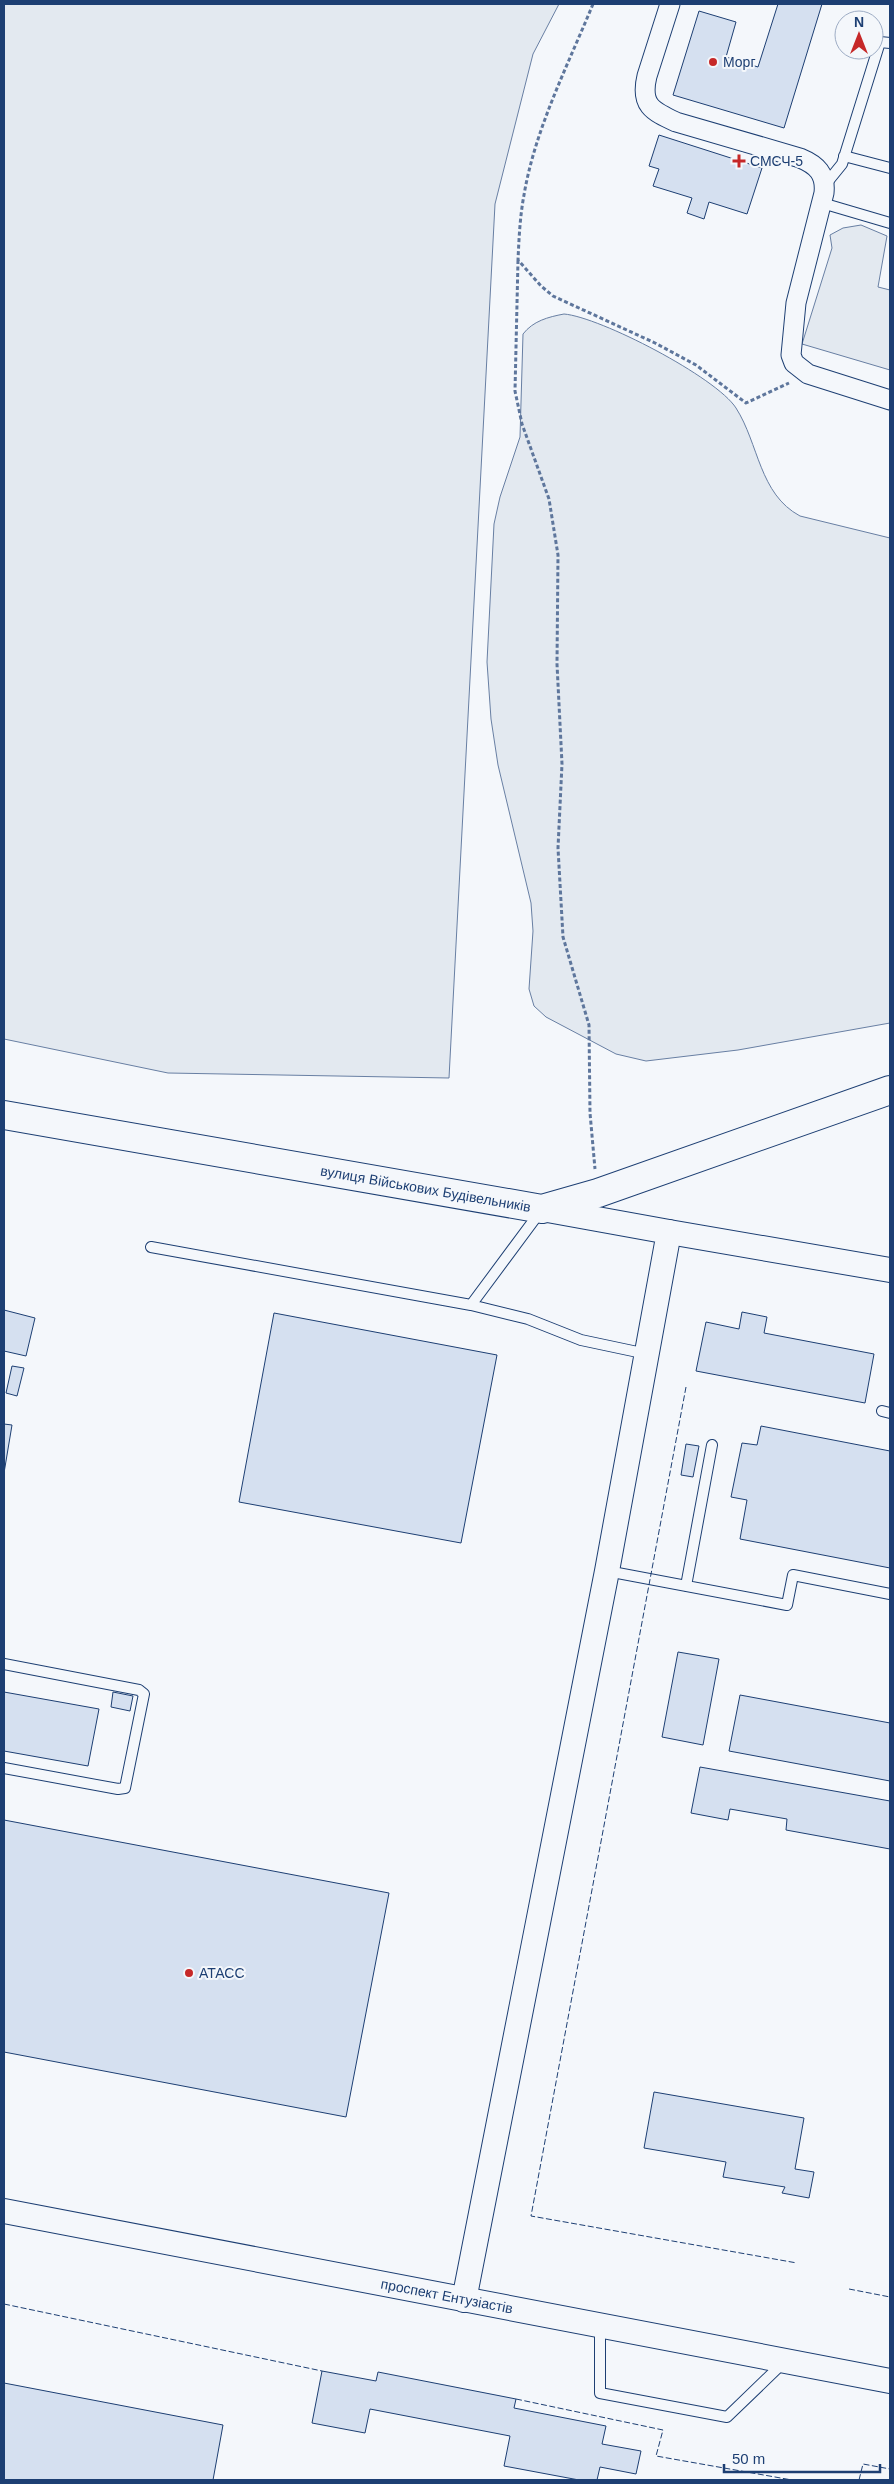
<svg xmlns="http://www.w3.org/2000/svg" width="894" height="2484" font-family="Helvetica,sans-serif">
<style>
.green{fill:#e3e9f0;stroke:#687fa3}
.building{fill:#d5e0f0;stroke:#1d3f73}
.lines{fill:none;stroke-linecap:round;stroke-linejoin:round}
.service-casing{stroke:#1d3f73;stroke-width:12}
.minor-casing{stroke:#1d3f73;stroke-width:21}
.tertiary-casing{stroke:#1d3f73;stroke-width:26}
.primary-casing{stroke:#1d3f73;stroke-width:30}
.path{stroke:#5e769c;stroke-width:3;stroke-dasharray:4 2.5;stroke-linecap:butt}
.service{stroke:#f4f7fb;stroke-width:10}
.minor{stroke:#f4f7fb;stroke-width:19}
.tertiary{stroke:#f4f7fb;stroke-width:24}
.primary{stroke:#f4f7fb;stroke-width:28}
.fence{stroke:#1d3f73;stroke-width:1;stroke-dasharray:6 2.5;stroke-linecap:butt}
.poi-dot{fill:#c62828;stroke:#f4f7fb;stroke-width:2}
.labels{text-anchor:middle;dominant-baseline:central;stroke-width:4;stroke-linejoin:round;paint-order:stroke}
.poi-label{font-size:14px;fill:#1d3f73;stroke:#f4f7fb;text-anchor:start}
.street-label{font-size:14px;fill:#1d3f73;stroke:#f4f7fb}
</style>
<rect width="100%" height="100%" fill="#f4f7fb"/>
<!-- green -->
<path class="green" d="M4 4H559L533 54 495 204 449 1078 168 1073 4 1039Z
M861 225 887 236 878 287 890 290V370L802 344 832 248 830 235 843 228Z
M564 314C600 317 716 377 736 408 759 444 759 494 800 516L890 538V1023L738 1050 646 1061 616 1054 546 1017 534 1006 529 989 533 931 531 903 498 765 491 719 487 662 494 524 500 497 520 437 523 334C533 321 548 317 564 314Z"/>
<!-- building -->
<path class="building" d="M778 4H822L784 128 673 95 699 11 736 22 726 57 758 67Z
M659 135 762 168 747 214 709 202 704 219 687 213 692 198 653 186 659 169 649 166Z
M4 1310 35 1318 26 1356 4 1351Z
M742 1312 767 1317 764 1333 874 1354 865 1403 696 1371 706 1322 739 1329Z
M274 1313 497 1355 461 1543 239 1502Z
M12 1366 24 1368 17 1396 6 1393Z
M4 1424 12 1425 4 1473Z
M761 1426 890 1451V1568L740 1539 747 1500 731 1497 742 1443 757 1445Z
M686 1444 699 1446 693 1477 681 1475Z
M678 1652 719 1659 703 1745 662 1737Z
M4 1692 99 1709 88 1766 4 1751Z
M113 1692 133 1696 130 1711 111 1707Z
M740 1695 890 1723V1781L729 1751Z
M700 1767 890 1801V1849L786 1830 787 1819 730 1809 728 1820 691 1813Z
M4 1820 389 1893 346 2117 4 2052Z
M654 2092 804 2118 795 2169 814 2172 809 2198 782 2193 785 2187 723 2177 726 2162 644 2148Z
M322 2371 376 2381 378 2372 516 2399 514 2408 606 2426 602 2444 641 2451 636 2474 600 2467 597 2480H579L504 2466 510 2436 370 2409 365 2433 312 2423Z
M4 2383 223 2425 213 2480H4Z"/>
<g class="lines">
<defs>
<path id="service" d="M844 156 890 168
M825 185 842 164 880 42 890 43
M822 203 890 223
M151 1247 471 1305 540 1212
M471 1305 528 1319 581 1340 647 1354
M882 1411 890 1413
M607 1571 787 1605 793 1575 890 1594
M686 1586 712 1445
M4 1664 139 1690 144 1694 125 1788 118 1789 4 1768
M600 2326V2393L727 2417 784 2362"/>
<path id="minor" d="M670 4 647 76C640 105 652 111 676 122L800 158C817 165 826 174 824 193L796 303 791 355 794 363 808 374 890 400"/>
<g id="tertiary">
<path d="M669 1232 890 1270"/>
<path id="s1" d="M4 2211 890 2381"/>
<path d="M464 2300 607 1571 669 1232 542 1209"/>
</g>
<g id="primary">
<path id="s2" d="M4 1115 542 1209 598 1193 890 1090"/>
</g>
</defs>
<!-- service casing -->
<use href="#service" class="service-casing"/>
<!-- minor casing -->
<use href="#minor" class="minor-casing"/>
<!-- tertiary casing -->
<use href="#tertiary" class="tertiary-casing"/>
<!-- primary casing -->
<use href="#primary" class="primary-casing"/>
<!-- path -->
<path class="path" d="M593 4C568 65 535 129 524 195 520 216 519 238 518 260L541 286 553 296 655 343 696 365 746 403 789 383
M518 260 515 391 522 424 549 499 558 555 557 664 562 764 558 848 563 937 589 1025 590 1113 595 1169"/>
<!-- service -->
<use href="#service" class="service"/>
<!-- minor -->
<use href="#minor" class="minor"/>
<!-- tertiary -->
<use href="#tertiary" class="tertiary"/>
<!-- primary -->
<use href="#primary" class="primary"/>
<!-- fence -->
<path class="fence" d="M686 1387 531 2216 797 2263
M849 2289 890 2297
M4 2304 322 2371
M516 2399 663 2430 656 2456 792 2480
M859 2480 863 2464 890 2469"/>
</g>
<!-- markers -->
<g class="poi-dot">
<circle cx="713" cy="62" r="5"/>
<path d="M736.5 153.5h5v5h5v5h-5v5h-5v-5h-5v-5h5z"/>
<circle cx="189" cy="1973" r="5"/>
</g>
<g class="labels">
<!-- poi labels -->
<g class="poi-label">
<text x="723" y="62">Морг</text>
<text x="750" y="161">СМСЧ-5</text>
<text x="199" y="1973">АТАСС</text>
</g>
<!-- street labels -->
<g class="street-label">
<text stroke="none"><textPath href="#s2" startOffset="428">вулиця Військових Будівельників</textPath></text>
<text stroke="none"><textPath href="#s1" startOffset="451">проспект Ентузіастів</textPath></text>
</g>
</g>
<!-- border -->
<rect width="894" height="2484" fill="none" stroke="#1d3f73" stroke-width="10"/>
<!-- north arrow -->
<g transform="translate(859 35)"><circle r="24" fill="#f4f7fb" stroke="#9eadc5"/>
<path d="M0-4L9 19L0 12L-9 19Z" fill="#c62828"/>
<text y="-8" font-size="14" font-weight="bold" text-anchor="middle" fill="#1d3f73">N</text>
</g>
<!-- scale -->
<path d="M724 2464v8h156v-8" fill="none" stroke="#1d3f73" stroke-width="2.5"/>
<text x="732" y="2464" font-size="15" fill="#1d3f73" stroke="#f4f7fb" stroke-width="4" paint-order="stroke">50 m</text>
</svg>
